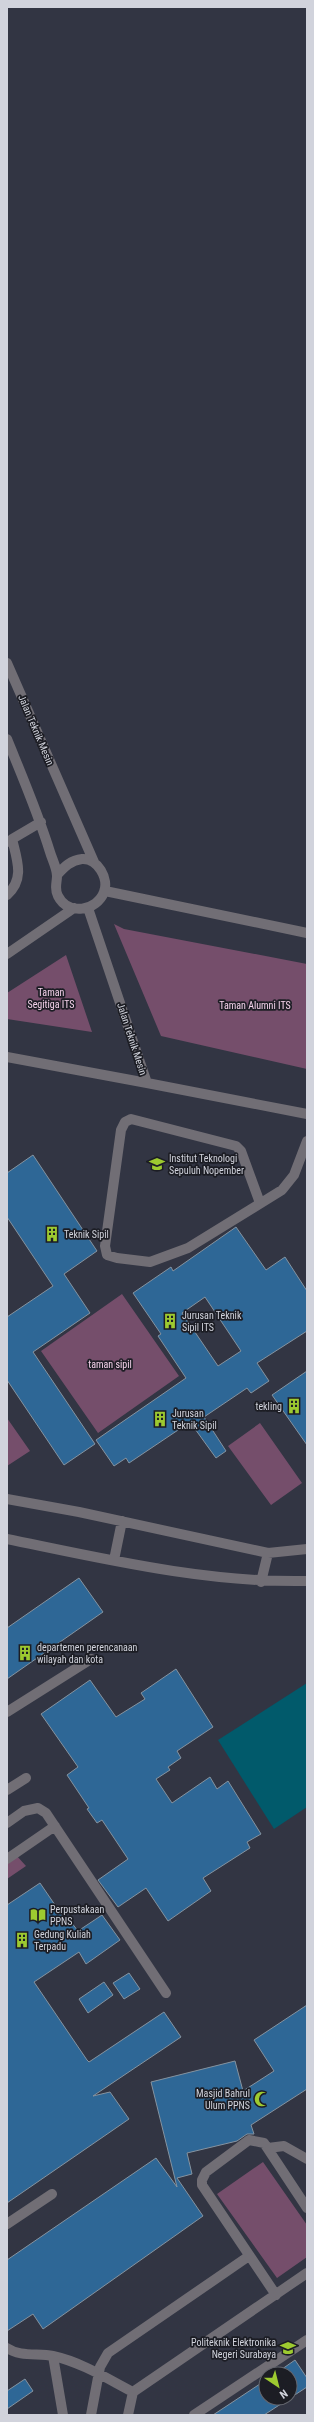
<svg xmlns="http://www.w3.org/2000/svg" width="314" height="2422" font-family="'Roboto Condensed',sans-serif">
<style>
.green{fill:#754e6b}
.water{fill:#015a6b}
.building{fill:#2e6796;stroke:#8593a0;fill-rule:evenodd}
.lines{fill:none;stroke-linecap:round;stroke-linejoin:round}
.minor{stroke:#716e75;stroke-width:10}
.labels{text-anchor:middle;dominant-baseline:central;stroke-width:3.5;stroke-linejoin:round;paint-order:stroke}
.street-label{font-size:10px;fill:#d1d3dc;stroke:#1c1d24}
.park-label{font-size:10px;fill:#f6d3ec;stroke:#1c1d24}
.poi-label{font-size:10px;fill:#d1d3dc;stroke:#1c1d24;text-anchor:start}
</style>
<rect width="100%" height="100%" fill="#323543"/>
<!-- green -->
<path class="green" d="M114 924 124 929 307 964V1069L161 1036Z
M66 955 92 1032 7 1019V993Z
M122 1294 179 1376 98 1433 41 1351Z
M7 1418 30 1451 7 1466Z
M260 1423 302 1483 271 1505 228 1446Z
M16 1855 26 1866 7 1879V1861Z
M263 2162 307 2225V2257L277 2278 217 2194Z"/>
<!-- water -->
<path class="water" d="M307 1683V1807L274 1829 218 1740Z"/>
<!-- building -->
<path class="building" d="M33 1155 97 1251 64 1274 90 1313 33 1352 95 1444 64 1465 7 1380V1317L53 1286 7 1217V1173Z
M236 1227 266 1270 285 1257 307 1291V1331L257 1363 269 1381 251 1393 247 1388 204 1417 226 1451 216 1458 190 1422 129 1463 126 1458 114 1466 96 1440 186 1378 158 1336 161 1334 133 1293 171 1267 173 1271ZM205 1297 241 1351 218 1366 182 1313Z
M307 1371V1445L272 1395Z
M79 1578 103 1612 7 1679V1628Z
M176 1669 213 1727 177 1751 181 1758 168 1767 170 1770 156 1779 172 1803 210 1777 217 1789 228 1781 261 1834 247 1842 250 1848 203 1878 211 1891 168 1921 146 1888 118 1907 98 1880 128 1859 102 1820 97 1823 87 1809 89 1808 67 1775 78 1767 41 1714 90 1680 116 1717 145 1699 141 1693Z
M40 1883 68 1924 71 1922 78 1931 102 1915 120 1940 86 1964 79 1952 34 1982 87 2060 89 2062 164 2012 181 2037 93 2096 110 2092 129 2119 7 2203V1905Z
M129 1973 140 1989 124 1999 113 1983Z
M104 1982 113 1995 88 2013 79 1999Z
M307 2005V2089L251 2125 254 2134H247L237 2141 187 2153 192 2174 177 2178 203 2216 43 2329 33 2314 7 2331V2260L156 2158 177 2187 151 2082 235 2061 243 2091 274 2071 254 2040Z
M295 2360 307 2378V2387L264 2415H213L266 2380V2398H290V2374H275Z
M25 2379 33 2391 7 2409V2391Z"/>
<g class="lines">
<!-- minor -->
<path class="minor" d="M7 663 94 862
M7 739C22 776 38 813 50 852 52 859 57 868 57 876 57 883 54 889 58 896 68 916 97 911 104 892 109 879 98 858 82 859 71 860 64 867 57 875
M7 842 41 822
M105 891 307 933
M7 895C25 879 17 860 12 839
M88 908 147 1083 307 1114
M7 954 74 908
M7 1057 147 1083
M260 1203 241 1151 236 1146 131 1119 125 1122 121 1130 105 1246 107 1255 117 1258 150 1262 188 1248 282 1190 294 1175 307 1141
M7 1499 79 1512 268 1553 307 1549
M7 1539C105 1559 206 1583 307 1581
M114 1560 122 1521
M261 1582 268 1553
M7 1712 91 1659
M7 1790 26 1778
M7 1823 24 1811 38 1808 46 1813 166 1993
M7 1859 55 1826
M268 2148 284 2146 307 2159
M7 2224 52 2194
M276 2295 202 2185V2180L206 2172 249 2140 264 2143 307 2208
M7 2348C20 2357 38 2353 53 2356 81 2362 108 2379 133 2392
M53 2356 63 2415
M91 2415 100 2367 108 2353 249 2256
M128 2415 133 2392 307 2273
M194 2415 307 2340"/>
</g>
<!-- icons -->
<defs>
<symbol id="university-bare" viewBox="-9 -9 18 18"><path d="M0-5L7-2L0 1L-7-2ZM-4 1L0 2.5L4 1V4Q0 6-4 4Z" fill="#9dca30" stroke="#1c1d24" stroke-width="2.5" paint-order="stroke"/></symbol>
<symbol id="building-bare" viewBox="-9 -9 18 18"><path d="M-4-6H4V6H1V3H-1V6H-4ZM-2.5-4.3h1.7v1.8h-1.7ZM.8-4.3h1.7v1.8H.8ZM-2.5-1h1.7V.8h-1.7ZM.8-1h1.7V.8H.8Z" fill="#9dca30" stroke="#1c1d24" stroke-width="2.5" paint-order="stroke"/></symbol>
<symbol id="library-bare" viewBox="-9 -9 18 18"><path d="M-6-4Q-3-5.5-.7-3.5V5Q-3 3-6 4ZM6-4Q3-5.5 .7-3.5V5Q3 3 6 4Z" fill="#9dca30" stroke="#1c1d24" stroke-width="2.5" paint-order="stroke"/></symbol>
<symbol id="mosque-bare" viewBox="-9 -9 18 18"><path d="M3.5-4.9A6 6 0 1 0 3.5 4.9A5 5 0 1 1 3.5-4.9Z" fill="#9dca30" stroke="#1c1d24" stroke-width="2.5" paint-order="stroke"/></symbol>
</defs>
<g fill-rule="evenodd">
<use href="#university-bare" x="146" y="1153" width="22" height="22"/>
<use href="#building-bare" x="41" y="1223" width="22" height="22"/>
<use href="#building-bare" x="159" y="1310" width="22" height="22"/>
<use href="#building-bare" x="283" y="1395" width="22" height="22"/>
<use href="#building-bare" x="149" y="1408" width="22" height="22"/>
<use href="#building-bare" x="14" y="1642" width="22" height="22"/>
<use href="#library-bare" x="27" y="1904" width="22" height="22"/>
<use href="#building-bare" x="11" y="1929" width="22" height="22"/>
<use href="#mosque-bare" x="251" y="2088" width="22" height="22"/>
<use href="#university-bare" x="277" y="2337" width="22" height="22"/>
</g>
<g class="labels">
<!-- street labels -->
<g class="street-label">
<text transform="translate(36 730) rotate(67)">Jalan Teknik Mesin</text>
<text transform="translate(132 1039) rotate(72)">Jalan Teknik Mesin</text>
</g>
<!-- park labels -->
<g class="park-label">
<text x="51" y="992">Taman<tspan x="51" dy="12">Segitiga ITS</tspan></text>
<text x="255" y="1005">Taman Alumni ITS</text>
<text x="110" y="1364">taman sipil</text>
</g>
<!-- poi labels -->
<g class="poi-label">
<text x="169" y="1158">Institut Teknologi<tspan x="169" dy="12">Sepuluh Nopember</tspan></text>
<text x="64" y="1234">Teknik Sipil</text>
<text x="182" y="1315">Jurusan Teknik<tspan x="182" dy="12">Sipil ITS</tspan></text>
<text x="282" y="1406" text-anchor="end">tekling</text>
<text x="172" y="1413">Jurusan<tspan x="172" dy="12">Teknik Sipil</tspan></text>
<text x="37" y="1647">departemen perencanaan<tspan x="37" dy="12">wilayah dan kota</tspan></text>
<text x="50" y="1909">Perpustakaan<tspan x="50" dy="12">PPNS</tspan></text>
<text x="34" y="1934">Gedung Kuliah<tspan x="34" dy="12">Terpadu</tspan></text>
<text x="250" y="2093" text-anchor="end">Masjid Bahrul<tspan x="250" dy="12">Ulum PPNS</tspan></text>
<text x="276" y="2342" text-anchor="end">Politeknik Elektronika<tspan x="276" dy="12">Negeri Surabaya</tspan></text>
</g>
</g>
<!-- border -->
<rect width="314" height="2422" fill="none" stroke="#d1d3dc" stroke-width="16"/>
<!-- north arrow -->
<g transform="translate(278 2386) rotate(145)"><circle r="19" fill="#1c1d24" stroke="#64666e"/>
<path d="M0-3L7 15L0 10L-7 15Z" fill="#9dca30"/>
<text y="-6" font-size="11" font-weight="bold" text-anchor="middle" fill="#d1d3dc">N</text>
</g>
</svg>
